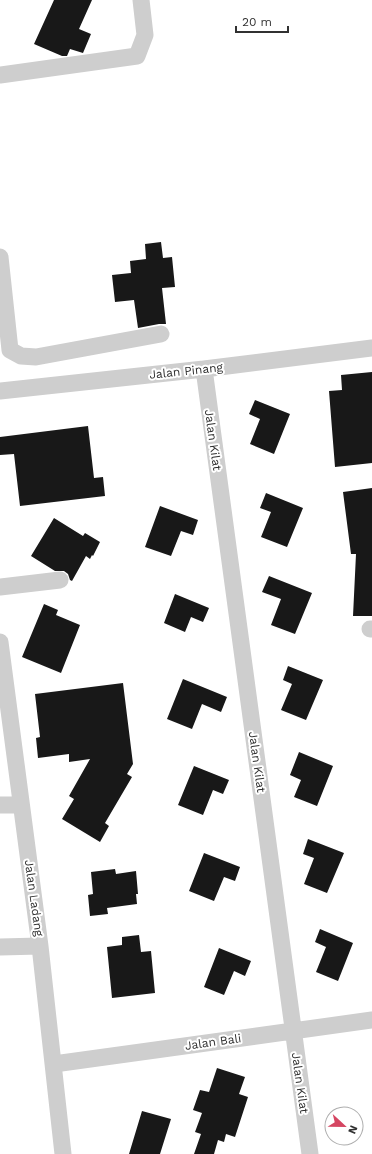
<svg xmlns="http://www.w3.org/2000/svg" width="372" height="1154" font-family="'Work Sans',sans-serif">
<style>
.building{fill:#181818}
.lines{fill:none;stroke-linecap:round;stroke-linejoin:round}
.minor{stroke:#cecece;stroke-width:17}
.labels{text-anchor:middle;dominant-baseline:central;stroke-width:4;stroke-linejoin:round;paint-order:stroke}
.street-label{font-size:12px;fill:#313131;stroke:#fff}
</style>
<rect width="100%" height="100%" fill="#fff"/>
<!-- building -->
<path class="building" d="M54 0H92L79 29 91 34 83 53 70 49 67 56H62L34 44Z
M161 242 163 258 172 257 175 287 162 288 166 324H159L138 328 134 300 115 302 112 275 131 273 130 261 146 259 145 244Z
M372 372V463L335 467 329 391 342 390 341 375Z
M255 400 290 414 274 454 250 444 260 419 249 414Z
M88 426 94 478 103 477 105 496 20 506 14 454 0 455V437Z
M372 488V616H353L356 554H351L343 492Z
M266 493 303 508 287 547 261 537 271 512 260 508Z
M160 506 198 520 193 535 181 531 171 556 145 547Z
M54 518 83 536 85 533 100 542 93 556 92 555 90 559 86 556 72 581 70 580 68 574 64 571H55L31 556Z
M269 576 312 593 295 634 271 625 281 599 262 592Z
M175 594 209 608 203 622 191 617 185 632 164 623Z
M44 604 58 610 56 615 80 625 61 673 22 657Z
M288 666 323 680 306 720 281 710 292 684 283 680Z
M183 679 227 697 221 712 202 704 192 729 167 719Z
M123 683 133 764 127 774 132 777 105 823 109 826 100 842 62 819 74 799 69 796 90 759 69 762V754L38 758 36 738 40 737 35 694Z
M299 752 333 766 317 806 294 797 301 780 290 775Z
M194 766 229 780 223 794 213 790 203 815 178 805Z
M308 839 344 853 327 893 304 884 314 858 303 854Z
M204 853 240 867 235 881 224 877 214 901 189 891Z
M115 869 116 874 136 871 138 894H136L137 904 107 908 108 914 90 916 88 895 93 894 91 872Z
M320 929 353 943 338 981 316 972 326 947 315 942Z
M139 935 141 952 151 951 155 993 112 998 107 947 122 945V937Z
M219 948 251 961 245 976 234 971 224 995 204 987Z
M217 1068 245 1077 239 1094 248 1097 235 1137 226 1134 224 1142 218 1140 214 1154H194L201 1134 195 1132 202 1113 193 1110 200 1090 209 1092Z
M142 1111 171 1119 160 1154H129Z"/>
<g class="lines">
<!-- minor -->
<path class="minor" d="M0 75 137 56 145 35 141 0
M0 257 10 350 21 356 36 357 161 334
M204 369 310 1154
M0 391 204 369 372 348
M0 587 60 580
M370 629H372
M0 642 40 946 63 1154
M0 805H21
M0 947 40 946
M54 1064 372 1020"/>
</g>
<g class="labels">
<!-- street labels -->
<g class="street-label">
<text transform="translate(186 371) rotate(-6)">Jalan Pinang</text>
<text transform="translate(213 440) rotate(82)">Jalan Kilat</text>
<text transform="translate(257 762) rotate(82)">Jalan Kilat</text>
<text transform="translate(34 898) rotate(82)">Jalan Ladang</text>
<text transform="translate(213 1042) rotate(-8)">Jalan Bali</text>
<text transform="translate(300 1083) rotate(82)">Jalan Kilat</text>
</g>
</g>
<!-- north arrow -->
<g transform="translate(344 1126) rotate(112)"><circle r="19" fill="#ffffff" stroke="#adadad"/>
<path d="M0-3L7 15L0 10L-7 15Z" fill="#d54662"/>
<text y="-6" font-size="11" font-weight="bold" text-anchor="middle" fill="#313131">N</text>
</g>
<!-- scale -->
<path d="M236 26v6h52v-6" fill="none" stroke="#313131" stroke-width="2"/>
<text x="242" y="26" font-size="12" fill="#313131" stroke="#ffffff" stroke-width="3" paint-order="stroke">20 m</text>
</svg>
